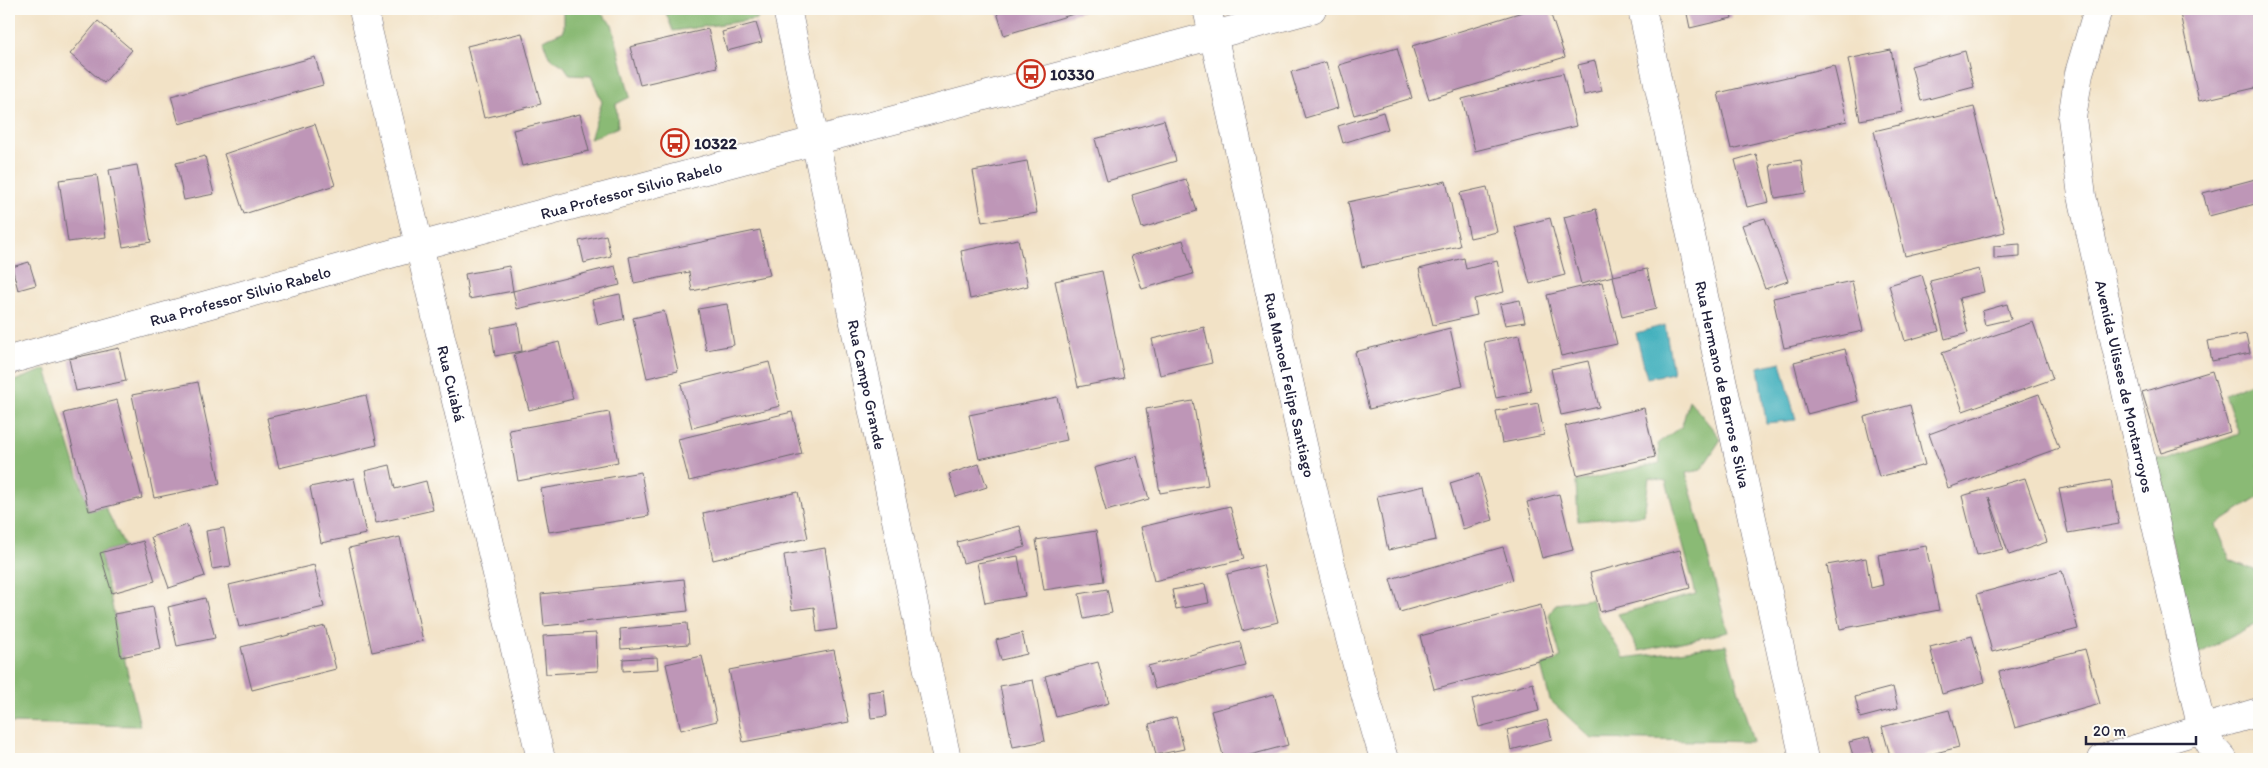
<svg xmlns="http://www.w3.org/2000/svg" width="2268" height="768" font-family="Itim,sans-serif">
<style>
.forest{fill:#8aba74;stroke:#566e58}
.water{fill:#42b0bd;stroke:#32697c}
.building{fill:#be96b7}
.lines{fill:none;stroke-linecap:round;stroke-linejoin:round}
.minor-casing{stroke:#6b656c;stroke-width:29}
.major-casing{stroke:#6b656c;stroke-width:29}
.minor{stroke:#fff;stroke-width:28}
.major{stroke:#fff;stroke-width:28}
.labels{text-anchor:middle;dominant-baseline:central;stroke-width:4;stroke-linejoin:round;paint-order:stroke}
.poi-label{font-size:16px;font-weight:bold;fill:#22223b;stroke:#fdfcf7;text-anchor:start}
.street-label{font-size:16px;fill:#22223b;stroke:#fdfcf7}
</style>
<rect width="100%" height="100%" fill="#fdfcf7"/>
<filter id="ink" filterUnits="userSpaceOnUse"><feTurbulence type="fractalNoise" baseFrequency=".02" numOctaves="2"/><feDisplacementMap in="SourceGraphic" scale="10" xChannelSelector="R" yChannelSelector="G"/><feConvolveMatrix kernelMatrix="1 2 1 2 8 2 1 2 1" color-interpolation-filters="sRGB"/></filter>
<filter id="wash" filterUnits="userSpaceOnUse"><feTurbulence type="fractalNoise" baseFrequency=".0096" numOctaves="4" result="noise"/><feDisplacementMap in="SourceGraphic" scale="20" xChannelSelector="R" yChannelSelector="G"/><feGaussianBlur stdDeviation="1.12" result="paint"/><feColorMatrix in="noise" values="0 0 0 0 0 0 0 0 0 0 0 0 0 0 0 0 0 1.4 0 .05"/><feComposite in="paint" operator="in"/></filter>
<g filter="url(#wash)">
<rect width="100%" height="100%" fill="#f2e2c6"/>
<!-- forest -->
<path class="forest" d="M564 9H596L612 24 630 97 616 104 618 127 590 139 602 102 591 76 570 75 564 66 549 57 543 40 564 31Z
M682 9H755L758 19 673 31 666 13Z
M46 369 89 511 105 507 125 546 100 553 140 726 9 723V383Z
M2250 383 2259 387V497L2216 525 2230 560 2259 572V622L2196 655 2154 458 2167 460 2239 434 2225 394Z
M1689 400 1721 439 1701 470 1686 473 1728 632 1639 651 1618 614 1696 594 1666 481 1649 478 1644 515 1578 521 1576 482 1660 463 1658 443 1682 426Z
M1591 599 1599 618 1624 658 1726 645 1753 742 1592 739 1550 700 1541 666 1561 658 1549 615 1556 604Z"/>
<!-- water -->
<path class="water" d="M1665 325 1673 373 1647 378 1636 333Z
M1781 362 1796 420 1766 423 1758 367Z"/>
<g id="blocks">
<!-- building -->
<path class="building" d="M996 9H1090L1004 35Z
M1532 9H1549L1565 57 1429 99 1412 46Z
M1686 9H1730L1732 18 1690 28Z
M2179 9H2259V87L2199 101Z
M98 21 132 50 104 83 70 54Z
M756 23 762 42 727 51 722 32Z
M708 29 717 67 640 85 630 47Z
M522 33 541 104 484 118 467 46Z
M1397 48 1412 98 1354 115 1339 65Z
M1891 50 1903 112 1860 120 1848 59Z
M1965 51 1974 87 1921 101 1911 66Z
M315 57 323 85 179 124 171 96Z
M1595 61 1602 91 1584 95 1578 65Z
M1326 62 1338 108 1305 118 1291 72Z
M1834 66 1847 121 1731 149 1718 93Z
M1563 73 1576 126 1475 151 1462 99Z
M1974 107 2005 232 1905 256 1874 131Z
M1383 112 1388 129 1343 143 1338 126Z
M580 114 589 151 522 166 513 130Z
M1164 120 1176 161 1107 181 1095 139Z
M315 124 335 185 244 214 224 154Z
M1756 154 1769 202 1747 207 1735 160Z
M205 156 214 194 184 200 176 163Z
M1801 160 1806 193 1775 198 1770 165Z
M1027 161 1037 213 982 222 973 171Z
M137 165 151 242 123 247 109 170Z
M97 175 106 237 68 242 59 180Z
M2259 178V203L2209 216 2203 193Z
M1186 179 1197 211 1142 228 1132 195Z
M1446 181 1460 246 1362 267 1348 202Z
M1487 187 1497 232 1470 238 1460 193Z
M1596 209 1613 276 1581 284 1564 217Z
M1550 218 1565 275 1530 284 1515 227Z
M1765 218 1788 281 1765 289 1742 225Z
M760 230 770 275 692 291 689 272 634 283 629 257Z
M606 235 611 256 584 263 579 241Z
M1018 239 1028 286 970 299 961 251Z
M1183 240 1193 274 1142 289 1131 256Z
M2020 244V257L1994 259V246Z
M1464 258 1466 269 1497 261 1504 292 1474 299 1477 315 1433 325 1419 269Z
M29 262 36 285 18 290 12 267Z
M509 266 513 291 615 266 620 285 517 309 513 291 469 299 465 274Z
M1647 269 1656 309 1622 317 1613 276Z
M1979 269 1984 292 1959 298 1968 333 1945 339 1930 281Z
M1102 271 1124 378 1078 387 1055 281Z
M1922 275 1939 331 1905 341 1889 285Z
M1852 281 1863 331 1784 348 1773 298Z
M1602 282 1617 344 1561 356 1547 295Z
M620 294 624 319 598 325 592 300Z
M1520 300 1525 322 1505 325 1500 304Z
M727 304 734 345 706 350 698 309Z
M2007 304 2011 319 1985 325 1982 311Z
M664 311 678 371 647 378 633 318Z
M2033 322 2053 379 1963 411 1942 353Z
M518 323 522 351 495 356 491 328Z
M1204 327 1212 363 1160 375 1152 339Z
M1450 328 1463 386 1369 409 1355 352Z
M2246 334 2250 353 2212 361 2208 341Z
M1519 335 1531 391 1496 398 1484 342Z
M559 342 573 399 529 410 514 354Z
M119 348 126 381 76 391 69 359Z
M1845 349 1858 401 1807 414 1794 362Z
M1588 361 1599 407 1561 415 1551 369Z
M769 362 780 406 692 428 681 384Z
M2212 371 2230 432 2161 453 2142 392Z
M198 382 220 484 154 498 132 395Z
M2039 394 2059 448 1948 488 1929 434Z
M366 395 377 445 279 468 267 418Z
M1057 397 1067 440 979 459 969 415Z
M117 400 142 498 89 511 64 413Z
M1193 401 1208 485 1160 493 1146 409Z
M1538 403 1544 435 1502 443 1496 411Z
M1910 405 1925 465 1879 477 1864 417Z
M1644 408 1655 457 1577 475 1565 426Z
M609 412 618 462 518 481 509 430Z
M792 412 802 454 689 481 678 439Z
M1137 456 1149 499 1106 511 1094 468Z
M979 464 987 487 956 497 949 474Z
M390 465 395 489 426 481 433 510 376 523 365 471Z
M641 472 649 516 549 532 541 489Z
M1479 474 1493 520 1463 529 1450 483Z
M354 478 366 534 321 543 310 487Z
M2025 478 2047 542 2009 555 1989 497 2003 549 1977 555 1962 496Z
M2111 480 2119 524 2068 533 2059 489Z
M1425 486 1436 540 1388 550 1377 496Z
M798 492 808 538 713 560 703 513Z
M1559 494 1573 550 1542 558 1527 502Z
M1230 506 1244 559 1154 581 1141 527Z
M187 525 205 576 169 588 151 537Z
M1020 526 1025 547 963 563 957 542Z
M224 528 231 566 212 569 206 531Z
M1096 531 1104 581 1044 590 1036 540Z
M400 537 423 641 372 652 349 548Z
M143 541 155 581 112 593 100 553Z
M1926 546 1939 610 1840 629 1827 565 1866 558 1871 588 1883 585 1878 555Z
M1503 547 1513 580 1400 612 1390 579Z
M825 548 837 629 817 632 814 607 792 610 784 555Z
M1680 550 1690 588 1600 612 1590 573Z
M1018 556 1025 596 985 603 977 563Z
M314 565 324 607 239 627 229 585Z
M1263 565 1278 622 1242 631 1227 574Z
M2062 571 2078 629 1992 652 1977 594Z
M684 579 688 611 544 626 541 594Z
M1205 584 1209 603 1176 609 1172 590Z
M1107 589 1112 613 1084 619 1079 594Z
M205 598 215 638 177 646 168 607Z
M1541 605 1554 657 1434 689 1420 636Z
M153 607 161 649 121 657 114 614Z
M687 623 689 644 621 649 620 629Z
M325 626 336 669 252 690 241 647Z
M596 633 598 671 546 674 543 636Z
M1022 633 1027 654 1001 660 996 640Z
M1972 636 1985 682 1942 694 1930 647Z
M1240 642 1246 666 1155 689 1148 666Z
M2085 649 2100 704 2015 728 1999 672Z
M834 650 849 722 743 742 729 670Z
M702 656 717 721 681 730 666 664Z
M657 657 658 669 623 671V659Z
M1098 662 1109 703 1056 717 1045 676Z
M1033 680 1045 741 1013 747 1000 686Z
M1533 683 1539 711 1479 727 1472 699Z
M1893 687 1898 708 1860 718 1855 697Z
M884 690 887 716 871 718 868 692Z
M1274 694 1288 745 1235 759H1224L1211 711Z
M1949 710 1959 747 1912 759H1891L1882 727Z
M1176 717 1184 749 1156 755 1149 724Z
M1547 720 1552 739 1511 750 1507 730Z
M1869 737 1874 755 1854 759 1849 742Z"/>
</g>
</g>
<g filter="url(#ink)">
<use href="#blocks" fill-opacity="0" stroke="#6b656c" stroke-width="1"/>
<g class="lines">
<defs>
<g id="minor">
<path id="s1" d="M363 9 541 759"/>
<path id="s2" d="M787 9 947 759"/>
<path id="s3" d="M1207 9C1267 259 1309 513 1384 759"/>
<path id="s4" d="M1642 9 1804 759"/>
<path id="s5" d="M2098 9 2079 73 2072 118 2082 196 2202 730 2212 747 2223 759"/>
<path d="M2102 759 2259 712"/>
</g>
<g id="major">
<path id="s6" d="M9 360 419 246 1312 9"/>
</g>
</defs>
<!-- minor casing -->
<use href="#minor" class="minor-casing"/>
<!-- major casing -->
<use href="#major" class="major-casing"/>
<!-- minor -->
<use href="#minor" class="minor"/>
<!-- major -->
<use href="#major" class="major"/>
</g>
</g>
<!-- icons -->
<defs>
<symbol id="bus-ring" viewBox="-11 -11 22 22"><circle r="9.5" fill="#fdfcf7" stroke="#c8321e" stroke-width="1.5"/><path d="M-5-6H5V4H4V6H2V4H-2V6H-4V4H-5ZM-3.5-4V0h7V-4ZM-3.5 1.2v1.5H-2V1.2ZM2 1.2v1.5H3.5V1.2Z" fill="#c8321e"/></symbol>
</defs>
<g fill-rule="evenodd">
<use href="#bus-ring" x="1015" y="58" width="32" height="32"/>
<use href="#bus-ring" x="659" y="127" width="32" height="32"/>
</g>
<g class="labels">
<!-- poi labels -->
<g class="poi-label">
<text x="1050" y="74">10330</text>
<text x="694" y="143">10322</text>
</g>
<!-- street labels -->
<g class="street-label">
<text stroke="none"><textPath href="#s6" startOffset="645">Rua Professor Silvio Rabelo</textPath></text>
<text stroke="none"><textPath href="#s6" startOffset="240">Rua Professor Silvio Rabelo</textPath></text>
<text stroke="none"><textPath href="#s1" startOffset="385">Rua Cuiabá</textPath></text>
<text stroke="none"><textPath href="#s2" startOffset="384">Rua Campo Grande</textPath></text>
<text stroke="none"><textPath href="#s4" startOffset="384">Rua Hermano de Barros e Silva</textPath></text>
<text stroke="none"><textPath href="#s3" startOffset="385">Rua Manoel Felipe Santiago</textPath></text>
<text stroke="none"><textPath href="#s5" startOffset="386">Avenida Ulisses de Montarroyos</textPath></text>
</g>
</g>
<!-- margin -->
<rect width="2268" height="768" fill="none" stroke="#fdfcf7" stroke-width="30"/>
<!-- scale -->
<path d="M2086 736v8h110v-8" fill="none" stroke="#22223b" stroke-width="2.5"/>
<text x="2093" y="736" font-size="15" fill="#22223b" stroke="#fdfcf7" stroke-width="4" paint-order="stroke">20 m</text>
</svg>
